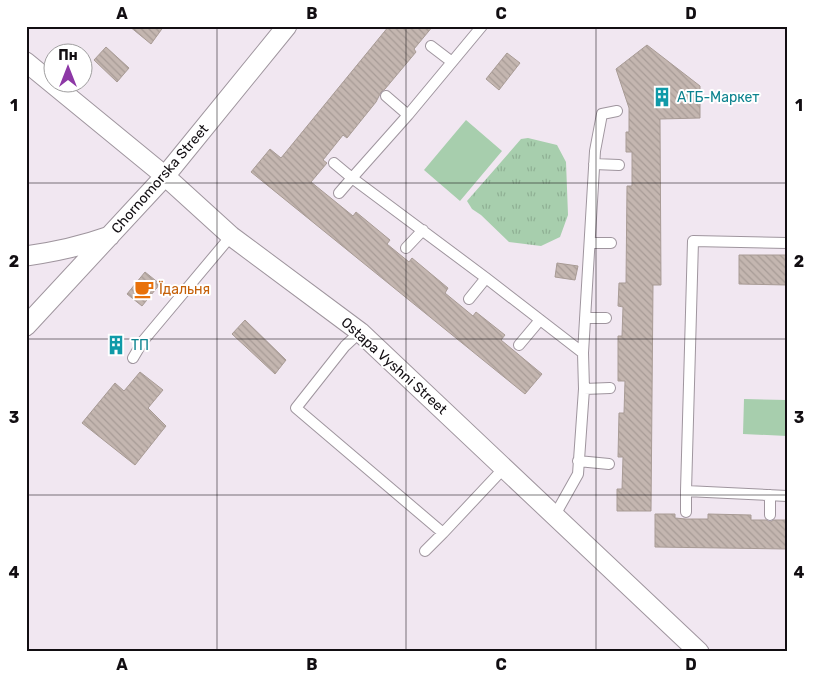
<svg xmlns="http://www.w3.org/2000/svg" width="813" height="678" font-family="Rubik,sans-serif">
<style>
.grass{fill:url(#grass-tufts)}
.garden{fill:#a7cead}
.building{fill:url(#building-back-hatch);stroke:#a89b95}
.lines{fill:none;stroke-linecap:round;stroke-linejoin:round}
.service-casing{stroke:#9f959e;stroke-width:12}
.minor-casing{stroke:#9f959e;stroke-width:21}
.service{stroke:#fff;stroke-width:10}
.minor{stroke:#fff;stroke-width:19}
.grid{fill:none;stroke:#120e12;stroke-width:1;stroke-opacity:0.55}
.labels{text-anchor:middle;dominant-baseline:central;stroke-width:4;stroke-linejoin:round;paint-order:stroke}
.culture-label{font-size:14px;fill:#0d838f;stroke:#fff;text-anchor:start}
.street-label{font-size:14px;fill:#120e12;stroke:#fff}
.food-label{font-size:14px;fill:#c56008;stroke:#fff;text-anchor:start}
.neatline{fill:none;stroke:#120e12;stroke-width:2}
.grid-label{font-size:16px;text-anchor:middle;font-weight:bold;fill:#120e12}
</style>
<defs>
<pattern id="grass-tufts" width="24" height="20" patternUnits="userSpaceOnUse" patternTransform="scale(1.25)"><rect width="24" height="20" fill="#a7cead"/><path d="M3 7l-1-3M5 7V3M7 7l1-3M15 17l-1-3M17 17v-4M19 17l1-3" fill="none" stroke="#8fb094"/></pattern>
<pattern id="building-back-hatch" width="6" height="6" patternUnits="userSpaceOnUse" patternTransform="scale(1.25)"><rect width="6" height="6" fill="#c4b6b0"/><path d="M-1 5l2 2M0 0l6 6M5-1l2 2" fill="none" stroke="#a79b96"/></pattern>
</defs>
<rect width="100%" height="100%" fill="#f1e7f1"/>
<!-- grass -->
<path class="grass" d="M528 138 557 145 566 162 568 215 560 237 541 246 509 242 481 215 472 209 467 201 521 139Z"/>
<!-- garden -->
<path class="garden" d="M466 120 502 151 460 201 424 170Z
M744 399 787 400V436L743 434Z"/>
<!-- building -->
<path class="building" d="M129 26H164L151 44Z
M389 26H433L414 49 416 52 385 89 381 92 376 102 347 138 343 135 323 160 327 163 311 182 353 216 356 212 390 240 387 244 409 262 412 258 448 288 445 293 473 316 476 312 505 335 501 340 542 374 525 394 251 172 270 149 281 158Z
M647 45 700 86V118L660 119 661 285H653L651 511H617V489H622L623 457H618L619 413H624L625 381H618V336H622L623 307 618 306 619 283H626L627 186H632V152H626V132H629V108L616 69Z
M106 47 129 68 117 82 94 60Z
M507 53 520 63 499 90 486 79Z
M739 255H787V285L739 284Z
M557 263 578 266 575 280 555 277Z
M145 272 160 284 142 306 127 294Z
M245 320 286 360 275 374 232 334Z
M140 372 163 390 148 408 166 426 135 465 82 423 115 383 124 391Z
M655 514H675V518L686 519H708V514L751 515V520H766L770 522 774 520H787V549L655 547Z"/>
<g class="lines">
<defs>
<path id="service" d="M482 26 408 115 352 178 486 278 583 353
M431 46 452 62
M386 96 408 115
M334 163 352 178 339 193
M594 164 619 165
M590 243H611
M787 243 693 241 686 491 787 496
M406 248 423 230
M469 299 486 278
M585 318H606
M360 332 345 346 296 408 443 533 505 467
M519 345 540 320
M133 358 143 341 231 236
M584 389 610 388
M578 461 609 464
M686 491V512
M770 495V515
M555 515 578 474 584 389 583 353 595 151 602 114 617 111
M425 551 443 533"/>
<path id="minor" d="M26 62 165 176 231 236 360 332 699 652
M26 256C55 252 82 246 110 236
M26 326 165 176 287 26"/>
</defs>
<!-- service casing -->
<use href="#service" class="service-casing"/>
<!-- minor casing -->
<use href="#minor" class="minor-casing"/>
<!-- service -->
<use href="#service" class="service"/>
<!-- minor -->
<use href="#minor" class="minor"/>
</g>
<!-- grid -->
<path class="grid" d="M217 26V652M406 26V652M596 26V652M26 183H787M26 339H787M26 495H787"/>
<!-- icons -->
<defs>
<symbol id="building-bare" viewBox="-9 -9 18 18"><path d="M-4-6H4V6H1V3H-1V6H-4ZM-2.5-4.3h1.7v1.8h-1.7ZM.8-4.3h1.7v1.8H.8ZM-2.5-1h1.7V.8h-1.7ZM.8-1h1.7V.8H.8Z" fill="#0f9aa8" stroke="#fff" stroke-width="2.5" paint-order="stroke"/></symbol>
<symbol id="cafe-bare" viewBox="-9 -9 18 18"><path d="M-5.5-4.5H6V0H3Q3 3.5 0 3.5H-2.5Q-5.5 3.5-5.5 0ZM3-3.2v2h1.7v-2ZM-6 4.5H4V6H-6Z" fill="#e8710a" stroke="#fff" stroke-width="2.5" paint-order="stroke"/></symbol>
</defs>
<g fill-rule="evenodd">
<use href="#building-bare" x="648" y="83" width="28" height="28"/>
<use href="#cafe-bare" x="130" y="275" width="28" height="28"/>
<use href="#building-bare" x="102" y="331" width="28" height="28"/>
</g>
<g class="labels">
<!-- culture labels -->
<g class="culture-label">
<text x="677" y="97">АТБ-Маркет</text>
<text x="131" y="345">ТП</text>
</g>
<!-- street labels -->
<g class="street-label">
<text transform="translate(160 179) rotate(-49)">Chornomorska Street</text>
<text transform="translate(394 366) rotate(42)">Ostapa Vyshni Street</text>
</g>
<!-- food labels -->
<g class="food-label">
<text x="159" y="289">Їдальня</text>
</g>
</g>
<!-- border -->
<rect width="813" height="678" fill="none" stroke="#ffffff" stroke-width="55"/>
<!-- north arrow -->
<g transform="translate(68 68)"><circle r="24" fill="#ffffff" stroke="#a09fa0"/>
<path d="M0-4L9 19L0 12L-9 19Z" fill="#8d38a6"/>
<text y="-8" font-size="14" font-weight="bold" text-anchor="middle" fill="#120e12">Пн</text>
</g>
<rect x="28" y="28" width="758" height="622" class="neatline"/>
<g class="grid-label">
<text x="122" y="19">A</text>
<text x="312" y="19">B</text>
<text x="501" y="19">C</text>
<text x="691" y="19">D</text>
<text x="14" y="111">1</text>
<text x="799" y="111">1</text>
<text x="14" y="267">2</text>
<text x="799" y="267">2</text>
<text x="14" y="423">3</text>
<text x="799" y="423">3</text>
<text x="14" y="578">4</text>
<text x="799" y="578">4</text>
<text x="122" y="670">A</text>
<text x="312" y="670">B</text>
<text x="501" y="670">C</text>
<text x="691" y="670">D</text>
</g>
</svg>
